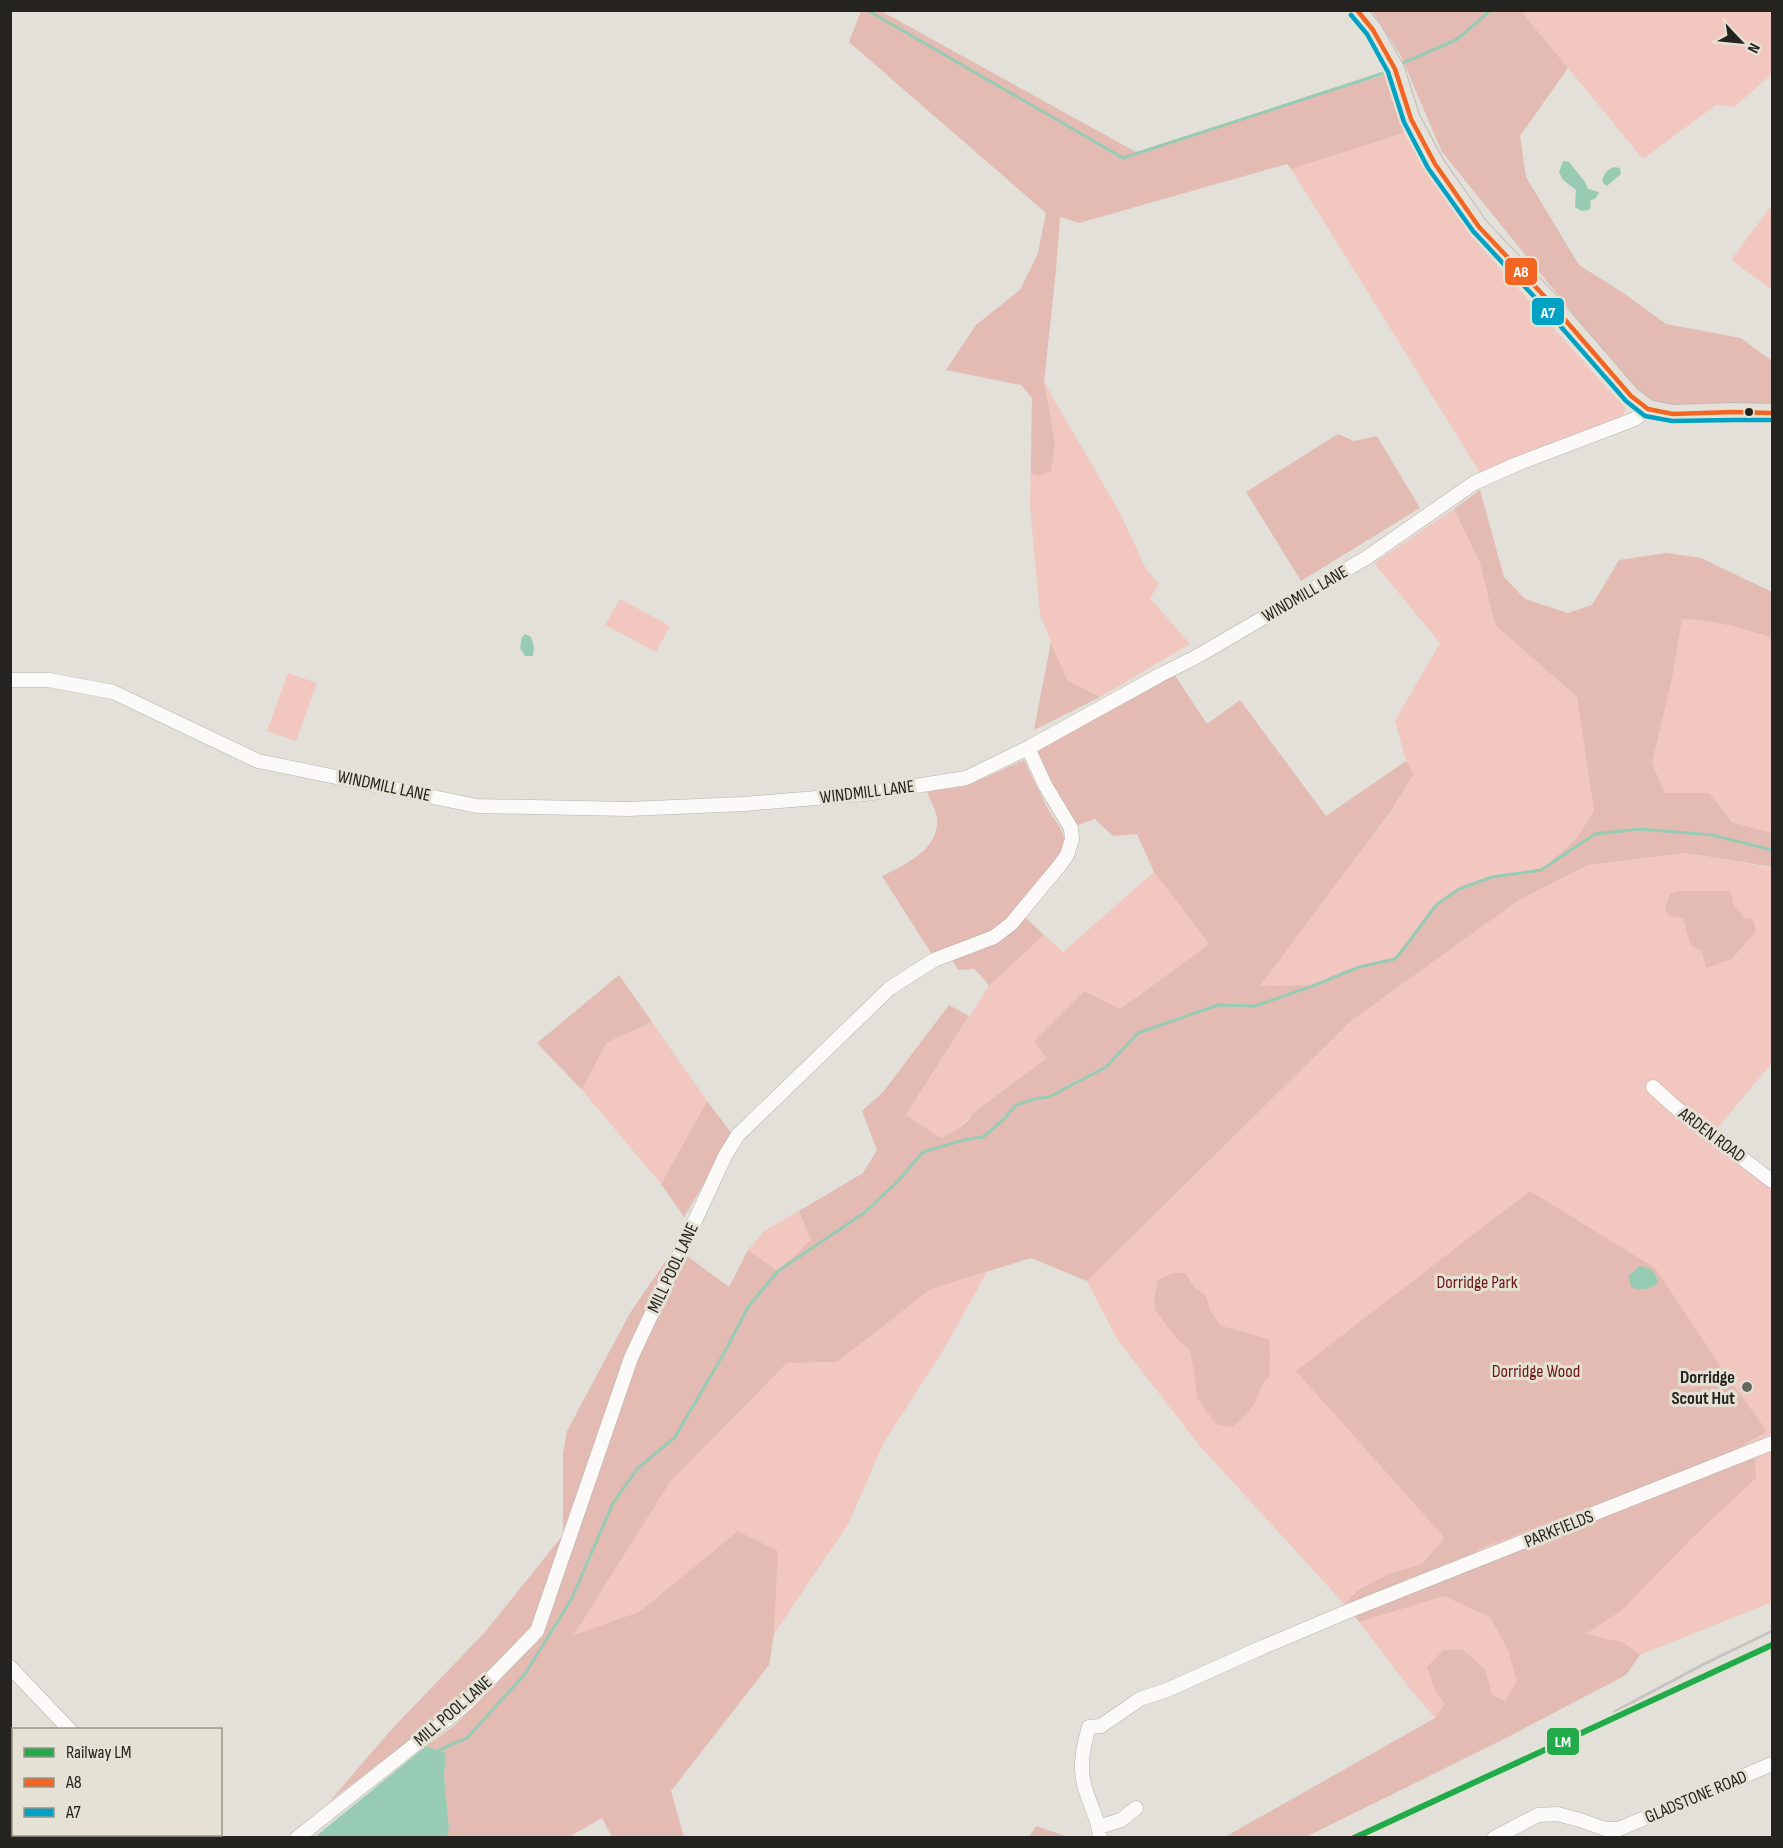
<svg xmlns="http://www.w3.org/2000/svg" width="1783" height="1848" font-family="'Sofia Sans Condensed',sans-serif">
<style>
.green{fill:#f1c7bf}
.forest{fill:#e3bbb2}
.water{fill:#98cbb3}
.lines{fill:none;stroke-linecap:round;stroke-linejoin:round}
.stream{stroke:#98cbb3;stroke-width:3}
.minor-casing{stroke:#b4b3ad;stroke-width:15}
.major-casing{stroke:#bdbbb7;stroke-width:20}
.minor{stroke:#fbfaf9;stroke-width:14}
.major{stroke:#e5e0d9;stroke-width:18}
.rail{stroke:#c5c4c2;stroke-width:3}
.bus-1-casing{stroke:#e5e2d5;stroke-width:9}
.bus-2-casing{stroke:#e5e2d5;stroke-width:9}
.bus-1{stroke:#f26522;stroke-width:4.5}
.bus-2{stroke:#02a2c5;stroke-width:4.5}
.rail-1-casing{stroke:#e5e2d5;stroke-width:10}
.rail-1{stroke:#22ab4a;stroke-width:6}
.bus-dot{fill:#25231f;stroke:#e5e2d5;stroke-width:2}
.poi-dot{fill:#676560;stroke:#e5e2d5;stroke-width:2}
.labels{text-anchor:middle;dominant-baseline:central;stroke-width:6;stroke-linejoin:round;paint-order:stroke}
.street-label{font-size:18px;fill:#25231f;stroke:#e5e2d5}
.park-label{font-size:18px;fill:#6b1715;stroke:#e5e2d5}
.poi-label{font-size:18px;font-weight:bold;fill:#25231f;stroke:#e5e2d5;text-anchor:end}
.line-badge{stroke:#e5e2d5;stroke-width:2}
.badge-label{font-size:16px;text-anchor:middle;font-weight:bold;fill:#fff}
</style>
<rect width="100%" height="100%" fill="#e2e0d8"/>
<!-- green -->
<path class="green" d="M1523 11H1772V74L1734 107 1716 105 1643 159 1526 17Z
M1404 133 1472 237 1625 408 1624 416 1481 474 1291 169Z
M1772 205V290L1731 260Z
M1044 382 1120 513 1146 569 1159 584 1150 598 1190 644 1100 697 1067 680 1040 615 1030 506 1032 397Z
M1454 509 1480 563 1495 625 1577 697 1594 811 1576 839 1541 870 1492 877 1459 889 1436 905 1405 947 1395 959 1359 967 1315 985 1259 986 1391 812 1414 774 1406 761 1395 721 1440 643 1374 563Z
M620 599 670 626 656 652 605 625Z
M1682 619C1713 620 1743 628 1772 638V833L1732 822 1709 793H1665L1652 763 1672 679Z
M288 673 317 683 296 741 267 731Z
M1685 853 1772 868V1063L1709 1138 1772 1185V1434L1762 1438 1772 1455V1602L1447 1732 1411 1690 1359 1622 1364 1620 1346 1606 1199 1445 1117 1339 1087 1281 1351 1021 1519 900 1588 865Z
M1154 872 1209 944 1119 1009 1047 1058 973 1113 958 1129 941 1138 906 1115 989 986 1044 935 1063 952Z
M652 1022 707 1101 661 1184 582 1090 606 1043Z
M799 1211 812 1240 778 1271 748 1250 764 1231Z
M987 1272 941 1354 884 1442 849 1523 774 1634 778 1551 738 1531 639 1612 573 1637 670 1482 787 1363 837 1362 931 1289Z"/>
<!-- forest -->
<path class="forest" d="M861 11H881L1136 152 1327 91 1389 74 1404 133 1291 169 1287 164 1079 223 1060 217 1056 270 1044 382 1055 444 1051 472 1037 476 1031 473 1032 398 1021 385 946 370 976 325 1020 290 1038 253 1046 213 849 42Z
M1372 11H1523L1526 17 1568 68 1520 136 1526 177 1579 265 1625 294 1666 324 1741 338 1772 361V407L1685 408 1653 404 1630 384 1442 152 1400 54Z
M1338 434 1354 441 1377 436 1420 508 1301 581 1246 492Z
M1480 490 1504 577 1525 599 1568 613 1592 605 1619 560 1666 553 1701 558 1772 592V638C1743 628 1713 620 1682 619L1672 679 1652 763 1665 793H1709L1732 822 1772 833V867L1685 853 1588 865 1519 900 1351 1021 1087 1281 1031 1258 931 1289 837 1362 787 1363 670 1482 574 1635 639 1612 738 1531 778 1551 774 1634 769 1665 671 1791 684 1837H612L602 1818 569 1837H447L449 1828 444 1775 446 1753 426 1746 454 1726 538 1641 607 1447 634 1359 683 1253 729 1287 748 1250 778 1271 811 1240 799 1211 863 1173 877 1150 862 1111 883 1092 949 1005 969 1016 906 1115 941 1138C954 1131 966 1126 973 1113L1047 1058 1034 1041 1084 991 1120 1009 1209 944 1154 872 1137 834 1113 836 1095 819 1078 825 1065 809 1037 752 1084 724 1174 674 1207 724 1240 700 1326 816 1406 761 1414 774 1391 811 1260 986 1315 985 1359 967 1395 959 1405 947 1436 905 1459 889 1492 877 1541 870 1576 839 1594 811 1577 697 1495 625 1480 563 1454 509Z
M1051 642 1067 680 1100 697 1034 730Z
M1024 760 1049 811 1059 826 1066 841 1055 866 994 933 933 956 882 876C905 865 940 849 937 818 936 810 930 800 927 792L966 786Z
M1677 891H1731L1733 904 1745 918 1753 919 1756 931 1732 959 1706 968 1702 951 1691 946 1683 918 1670 916 1665 909 1670 894Z
M1024 916 1044 935 989 986 985 980 974 969 958 970 951 958Z
M619 975 652 1022 606 1043 582 1090 537 1043Z
M707 1101 733 1135 684 1217 661 1184Z
M1530 1191 1655 1268 1731 1382 1767 1431 1721 1458 1476 1550 1486 1565 1755 1456 1756 1478 1694 1536 1622 1610 1586 1634 1624 1643 1640 1655 1626 1675 1506 1738 1306 1837 1223 1838 1435 1718 1445 1704 1435 1690 1427 1667 1443 1650H1463L1485 1669 1492 1695 1505 1701 1517 1681 1508 1650 1490 1617 1444 1596 1359 1622 1351 1612 1347 1602 1358 1590 1389 1574 1422 1564 1445 1538 1296 1371Z
M676 1246 626 1354 563 1532V1453L567 1431 630 1313Z
M1173 1273H1185L1195 1288 1206 1296 1210 1311 1221 1326 1269 1339 1270 1352 1269 1377C1257 1389 1262 1390 1255 1402 1249 1412 1241 1419 1232 1427L1216 1424 1197 1398 1195 1377 1190 1350 1176 1338 1155 1310 1154 1300 1158 1280Z
M563 1535 532 1629 464 1699 330 1801 390 1731 485 1632Z
M1036 1826 1069 1837H1029Z"/>
<!-- water -->
<path class="water" d="M1563 161 1569 162 1585 182 1588 189 1599 192 1596 198 1590 201 1591 207 1589 210 1581 211 1575 207 1576 190 1563 180 1559 172Z
M1613 167 1620 168 1621 174 1607 186 1604 184 1602 180 1606 172Z
M525 634 531 637 534 647 533 656H525L520 648 522 637Z
M1640 1266C1651 1268 1656 1271 1658 1283 1648 1290 1642 1291 1631 1287L1629 1275Z
M426 1746 446 1753 444 1775 449 1828 447 1837H315Z"/>
<g class="lines">
<!-- stream -->
<path class="stream" d="M867 10 1123 158 1384 73
M1403 63 1456 40 1491 10
M439 1750 467 1738 525 1674 572 1598 613 1503 638 1468 675 1437 724 1353 748 1307 778 1271 864 1213 896 1183 923 1152 964 1140 983 1137 1004 1119 1016 1105 1034 1099 1049 1097 1106 1067 1138 1033 1218 1005 1255 1006 1315 985 1359 967 1395 959 1405 947 1436 905 1459 889 1492 877 1541 870 1595 834 1640 829 1712 835 1772 850"/>
<defs>
<path id="minor" d="M10 680H49L113 692 258 761 477 806 628 809 744 804 865 794 966 778 1028 748 1160 675 1196 657 1366 558 1474 483 1517 464 1635 419 1648 409
M1653 1087 1675 1107 1772 1181
M10 1667 70 1730
M1099 1827 1121 1820 1136 1808
M165 1834 167 1838
M297 1838 465 1705 537 1631 631 1358 726 1154 738 1135 890 988 934 960 994 937 1011 924 1060 865 1067 855 1072 839 1071 828 1045 785 1028 748
M1100 1838C1099 1822 1093 1811 1088 1797 1078 1773 1082 1750 1089 1727L1101 1726 1140 1699 1167 1690 1263 1647 1351 1610 1772 1443
M1494 1838 1538 1815 1557 1814 1580 1820 1605 1829H1619L1772 1764"/>
<path id="major" d="M1357 10 1373 30 1395 69 1411 119 1435 164 1479 227 1547 299 1631 396 1648 409 1673 414 1733 412 1772 413"/>
</defs>
<!-- minor casing -->
<use href="#minor" class="minor-casing"/>
<!-- major casing -->
<use href="#major" class="major-casing"/>
<!-- minor -->
<use href="#minor" class="minor"/>
<!-- major -->
<use href="#major" class="major"/>
<!-- rail -->
<path class="rail" d="M1614 1712 1702 1665 1772 1631"/>
<defs>
<path id="bus-1" d="M1357 10 1373 30 1395 69 1411 119 1435 164 1479 227 1547 299 1631 396 1648 409 1673 414 1733 412 1772 413"/>
<path id="bus-2" d="M1351 15 1367 34 1388 72 1404 122 1428 168 1473 231 1541 304 1626 401 1645 416 1672 421 1733 420H1772"/>
</defs>
<!-- bus-1 casing -->
<use href="#bus-1" class="bus-1-casing"/>
<!-- bus-2 casing -->
<use href="#bus-2" class="bus-2-casing"/>
<!-- bus-1 -->
<use href="#bus-1" class="bus-1"/>
<!-- bus-2 -->
<use href="#bus-2" class="bus-2"/>
<defs>
<path id="rail-1" d="M1354 1838 1772 1645"/>
</defs>
<!-- rail-1 casing -->
<use href="#rail-1" class="rail-1-casing"/>
<!-- rail-1 -->
<use href="#rail-1" class="rail-1"/>
</g>
<!-- markers -->
<circle class="bus-dot" cx="1749" cy="412" r="5"/>
<circle class="poi-dot" cx="1747" cy="1387" r="6"/>
<g class="labels">
<!-- street labels -->
<g class="street-label">
<text transform="translate(1305 594) rotate(-30)">WINDMILL LANE</text>
<text transform="translate(384 786) rotate(12)">WINDMILL LANE</text>
<text transform="translate(867 792) rotate(-7)">WINDMILL LANE</text>
<text transform="translate(1712 1135) rotate(37)">ARDEN ROAD</text>
<text transform="translate(673 1268) rotate(-65)">MILL POOL LANE</text>
<text transform="translate(1559 1529) rotate(-22)">PARKFIELDS</text>
<text transform="translate(453 1711) rotate(-41)">MILL POOL LANE</text>
<text transform="translate(1696 1797) rotate(-23)">GLADSTONE ROAD</text>
</g>
<!-- park labels -->
<g class="park-label">
<text x="1477" y="1282">Dorridge Park</text>
<text x="1536" y="1371">Dorridge Wood</text>
</g>
<!-- poi labels -->
<g class="poi-label">
<text x="1735" y="1377">Dorridge<tspan x="1735" dy="21">Scout Hut</tspan></text>
</g>
</g>
<g class="line-badge">
<rect x="1504" y="257" width="34" height="29" rx="6" fill="#f26522"/>
<rect x="1531" y="297" width="34" height="29" rx="6" fill="#02a2c5"/>
<rect x="1546" y="1727" width="34" height="29" rx="6" fill="#22ab4a"/>
</g>
<g class="badge-label">
<text x="1521" y="277">A8</text>
<text x="1548" y="318">A7</text>
<text x="1563" y="1747">LM</text>
</g>
<!-- border -->
<rect width="1783" height="1848" fill="none" stroke="#25231f" stroke-width="24"/>
<!-- legend -->
<rect x="12" y="1728" width="210" height="108" fill="#e5e2d5" stroke="#98968c" stroke-width="1.5"/>
<rect x="24" y="1748" width="30" height="9" fill="#22ab4a" stroke="#98968c" stroke-width="1.5"/>
<text x="66" y="1758" font-size="18" fill="#25231f">Railway LM</text>
<rect x="24" y="1778" width="30" height="9" fill="#f26522" stroke="#98968c" stroke-width="1.5"/>
<text x="66" y="1788" font-size="18" fill="#25231f">A8</text>
<rect x="24" y="1808" width="30" height="9" fill="#02a2c5" stroke="#98968c" stroke-width="1.5"/>
<text x="66" y="1818" font-size="18" fill="#25231f">A7</text>
<!-- north arrow -->
<g transform="translate(1741 42) rotate(116)" stroke="#e5e2d5" stroke-width="4.5" paint-order="stroke">
<path d="M0-4.5L10 22L0 15L-10 22Z" fill="#25231f"/>
<text y="-9" font-size="16" font-weight="bold" text-anchor="middle" fill="#25231f">N</text>
</g>
</svg>
